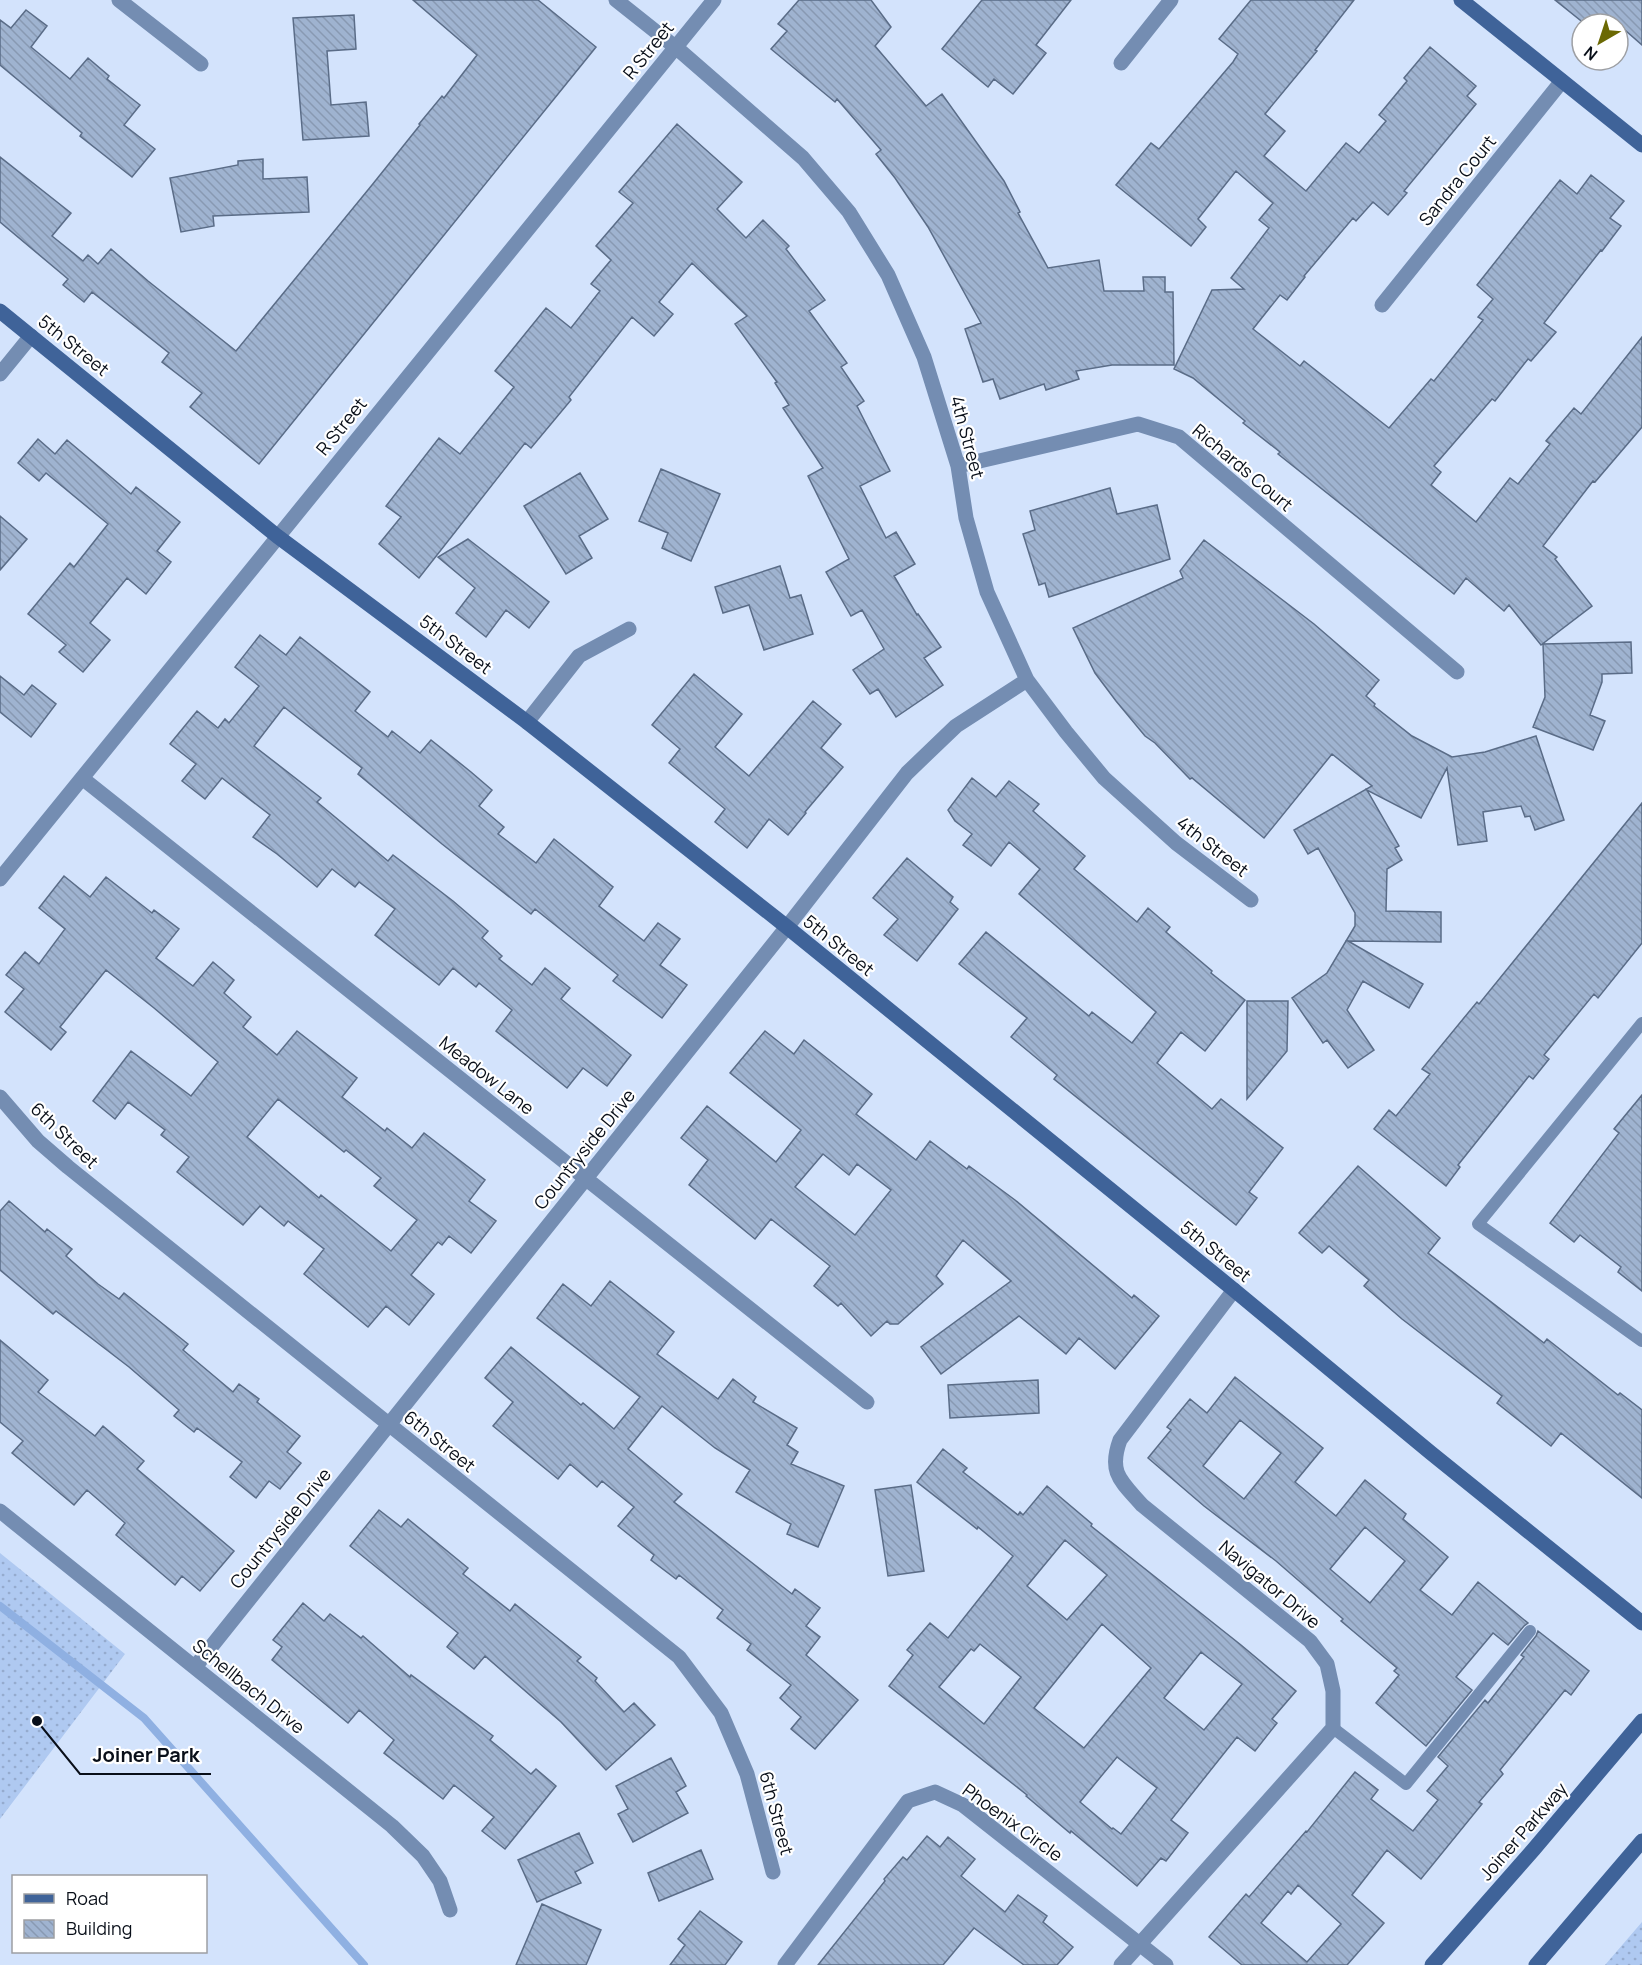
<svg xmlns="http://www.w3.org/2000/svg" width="1642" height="1965" font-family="Manrope,sans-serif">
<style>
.grass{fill:url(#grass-dots)}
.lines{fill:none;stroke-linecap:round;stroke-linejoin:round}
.stream{stroke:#8fb0e2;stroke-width:8}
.building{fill:url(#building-back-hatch);stroke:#5a6c87;stroke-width:1.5;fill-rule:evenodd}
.lane{stroke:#748db2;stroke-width:12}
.street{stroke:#748db2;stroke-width:15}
.secondary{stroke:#3f6399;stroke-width:15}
.labels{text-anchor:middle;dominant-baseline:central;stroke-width:4.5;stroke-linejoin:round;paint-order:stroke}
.street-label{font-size:18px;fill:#090f19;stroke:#fff}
.leader{fill:none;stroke:#090f19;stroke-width:2}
.callout-dot{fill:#090f19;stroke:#fff;stroke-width:2}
.callout-label{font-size:20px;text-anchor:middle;font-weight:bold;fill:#090f19;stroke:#fff;stroke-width:4.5;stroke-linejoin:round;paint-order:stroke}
</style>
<defs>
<pattern id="grass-dots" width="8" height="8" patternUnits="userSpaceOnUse" patternTransform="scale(1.5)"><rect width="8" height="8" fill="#afc9f1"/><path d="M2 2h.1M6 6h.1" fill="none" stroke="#95abce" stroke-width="1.8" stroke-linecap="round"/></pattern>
<pattern id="building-back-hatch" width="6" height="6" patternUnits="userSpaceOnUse" patternTransform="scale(1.5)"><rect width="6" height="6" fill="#9fb3d0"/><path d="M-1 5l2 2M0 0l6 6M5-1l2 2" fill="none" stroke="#8899b2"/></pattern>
</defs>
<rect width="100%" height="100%" fill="#d3e3fc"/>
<!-- grass -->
<path class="grass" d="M0 1553 125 1654 0 1819Z
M1642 1922V1965H1605Z"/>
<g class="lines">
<!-- stream -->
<path class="stream" d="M0 1606 144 1718 364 1965"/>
</g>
<!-- building -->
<path class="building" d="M413 0H538L596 47 259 464 190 407 202 393 162 362 169 353 92 292 84 302 63 285 68 279 0 222V157L71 213 52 236 83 261 88 255 98 264 111 249 148 281 236 351 372 185 420 125 419 124 442 96 444 98 477 55Z
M799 0H871L891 27 875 46 926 106 942 94 1004 181 1020 212 1018 213 1048 268 1099 260 1104 291H1144L1143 277H1165V292H1173L1174 365H1112L1076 371 1079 379 1046 390 1044 384 1000 399 993 379 983 382 965 329 981 323 928 227 895 178 876 154 881 150 837 99 835 102 771 49 787 31 778 24Z
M982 0H1071L1036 45 1046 53 1013 94 994 79 988 87 942 49Z
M1251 0H1354L1315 50 1317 51 1265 114 1285 131 1264 156 1306 191 1346 143 1359 153 1386 121 1379 115 1407 81 1404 78 1430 47 1476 86 1467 96 1476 104 1404 191 1407 193 1388 215 1373 202 1356 221 1353 218 1304 276 1305 277 1287 300 1280 295 1253 329 1300 366 1304 361 1389 428 1431 379 1434 381 1483 320 1478 317 1493 299 1477 285 1560 180 1577 194 1591 175 1624 201 1610 218 1621 226 1602 251 1601 250 1544 323 1556 332 1531 361 1528 359 1495 401 1492 399 1434 466 1441 472 1431 485 1476 522 1510 478 1518 484 1550 444 1546 441 1574 408 1581 414 1642 337V427L1595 482 1593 481 1543 546 1557 557 1555 559 1592 606 1541 645 1509 605 1504 611 1466 578 1454 594 1278 454 1280 452 1243 423 1245 421 1193 378 1174 369 1212 290 1244 289 1231 278 1269 228 1259 220 1273 203 1236 171 1198 219 1206 227 1191 246 1116 185 1151 143 1159 149 1233 62 1238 54 1219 39Z
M1555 0H1642V45L1618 24H1585Z
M26 10 47 26 31 47 70 79 88 58 109 76 107 79 140 105 124 125 155 149 132 177 80 136 82 133 0 65V20L11 28Z
M354 15 356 49 327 51 331 105 366 102 369 136 303 140 293 18Z
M677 124 742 182 717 209 746 238 763 220 789 246 786 249 825 300 809 311 847 363 841 367 864 401 857 406 890 471 860 486 886 538 896 532 915 564 894 576 917 615 918 614 941 647 924 658 943 685 896 717 878 689 870 694 853 670 884 649 862 610 851 616 826 572 849 559 808 476 823 468 783 408 789 405 775 383 777 382 735 324 747 316 692 263 659 302 673 314 654 336 632 317 569 397 571 400 531 448 525 443 419 578 379 544 401 517 386 506 439 438 460 454 514 387 495 371 546 308 571 328 600 291 591 284 611 260 596 246 633 203 619 192Z
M263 159V179L307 177 309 212 213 216 214 226 181 232 170 178 238 165V161Z
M38 439 55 454 67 440 131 494 136 487 180 522 157 551 171 562 146 594 127 578 90 623 110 640 83 672 59 652 66 645 28 614 70 563 74 567 108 524 46 473 39 481 18 463Z
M661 469 720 494 691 561 662 548 668 533 639 521Z
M580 473 608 519 579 536 592 558 566 574 524 506Z
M1110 488 1117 514 1157 505 1170 559 1049 597 1045 583 1039 585 1023 534 1035 530 1030 511Z
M0 516 27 539 0 570Z
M468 539 549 602 529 628 506 610 486 637 456 613 475 588 438 557Z
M1204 540 1314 624 1379 680 1366 696 1375 704 1374 706 1412 736 1452 757 1485 752 1536 736 1564 820 1535 830 1530 816 1525 817 1521 806 1483 812 1487 841 1458 845 1447 768 1421 818 1367 790 1399 846 1395 848 1402 860 1387 869 1386 911 1441 912V942L1348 941 1423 984 1409 1008 1363 981 1347 1010 1374 1050 1348 1068 1327 1040 1323 1043 1292 998 1327 973 1355 926V913L1318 848 1308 854 1294 830 1372 786 1332 754 1264 838 1192 778 1190 779 1155 743 1145 736 1116 701 1095 673 1073 628 1183 578 1180 571Z
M780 566 790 598 801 595 813 634 764 650 749 605 723 613 715 587Z
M260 635 286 655 300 637 370 692 355 711 388 737 392 731 420 753 431 740 471 772 492 790 479 806 504 827 498 834 536 863 554 839 613 887 599 906 644 941 658 923 680 939 660 965 687 985 662 1018 613 981 618 975 535 909 531 914 442 844 358 774 362 768 284 707 254 746 321 798 317 802 388 861 393 855 453 901 488 931 482 938 502 956 499 959 532 985 545 968 570 988 561 999 631 1055 607 1086 583 1068 567 1088 496 1031 512 1010 479 983 476 987 453 968 439 985 375 935 395 909 359 882 355 887 332 869 317 887 277 854 253 837 270 815 222 778 205 799 182 781 196 764 170 744 197 711 218 728 225 719 229 723 259 686 235 667Z
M1631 642 1632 673 1602 674V682L1590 715 1605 721 1593 750 1533 727 1545 697 1543 644Z
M694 674 742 714 715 747 749 776 813 701 841 724 821 748 843 767 805 812 806 813 788 835 769 819 747 848 715 822 725 809 669 763 680 749 652 725Z
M0 676 24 695 32 685 56 704 31 737 0 712Z
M972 778 996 797 1009 781 1039 804 1033 811 1085 856 1074 869 1137 922 1148 908 1170 927 1166 932 1212 971 1211 973 1245 1000 1205 1051 1181 1032 1157 1063 1212 1109 1221 1099 1283 1148 1249 1192 1257 1198 1236 1225 1054 1079 1057 1075 1011 1037 1027 1018 959 964 986 932 1089 1016 1092 1012 1132 1043 1156 1012 1019 894 1040 869 1009 842 991 866 963 845 972 834 955 821 948 810Z
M1642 803V943L1598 998 1594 994 1544 1055 1549 1059 1533 1079 1529 1076 1458 1165 1460 1167 1446 1186 1374 1129 1389 1110 1396 1116 1430 1074 1422 1069 1477 1002 1479 1004Z
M907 858 953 897 950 902 958 909 917 961 884 935 898 919 873 898Z
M64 876 90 897 106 877 152 913 154 910 179 929 156 958 193 986 213 962 234 980 224 993 251 1017 243 1027 277 1055 297 1031 357 1078 342 1097 385 1131 387 1128 412 1148 424 1133 485 1180 469 1201 496 1221 471 1253 449 1236 442 1245 438 1242 411 1275 434 1294 409 1325 386 1306 368 1327 304 1274 324 1249 288 1221 284 1226 260 1206 243 1225 177 1172 189 1157 161 1135 165 1130 128 1102 115 1119 93 1101 131 1051 191 1096 218 1062 154 1008 106 970 60 1027 66 1032 51 1050 5 1012 24 989 6 975 25 952 39 964 65 929 39 908ZM278 1099 344 1152 346 1150 381 1178 374 1186 417 1220 391 1251 321 1195 319 1198 247 1137Z
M1247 1001H1288L1287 1051 1247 1099Z
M765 1031 794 1054 804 1040 872 1094 856 1114 916 1160 930 1141 967 1169 969 1166 1015 1200 1132 1298 1134 1295 1159 1316 1115 1369 1079 1338 1066 1354 1019 1316 941 1374 921 1347 1011 1281 963 1240 936 1276 943 1284 898 1324H890L887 1321 871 1336 841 1303 838 1306 814 1286 830 1266 771 1219 755 1239 689 1185 708 1160 681 1138 707 1106 776 1162 801 1130 730 1073ZM823 1154 849 1175 857 1164 891 1190 855 1235 795 1187Z
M1642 1095V1291L1618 1272 1621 1267 1580 1235 1574 1242 1550 1223 1619 1133 1614 1129Z
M1358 1166 1440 1238 1428 1253 1544 1343 1547 1339 1618 1395 1620 1393 1642 1410V1498L1561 1433 1551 1446 1497 1403 1502 1396 1402 1319 1364 1286 1369 1280 1329 1246 1322 1253 1299 1233Z
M9 1201 45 1232 47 1229 72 1249 66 1256 98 1284 119 1299 124 1293 188 1344 183 1350 233 1392 239 1384 259 1399 257 1402 300 1436 287 1452 301 1463 280 1489 269 1481 256 1498 230 1477 242 1462 197 1428 194 1432 174 1416 179 1410 129 1367 56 1311 53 1314 0 1270V1211Z
M610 1281 674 1332 657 1354 718 1399 733 1379 756 1397 753 1402 797 1428 787 1445 798 1452 791 1464 844 1486 818 1547 787 1534 791 1524 736 1492 750 1470 715 1448 662 1406 628 1449 682 1494 674 1502 792 1594 795 1589 820 1608 806 1626 820 1637 806 1655 858 1700 815 1749 791 1729 801 1717 780 1698 791 1685 747 1650 751 1644 717 1618 723 1610 679 1575 676 1579 651 1560 654 1555 618 1526 634 1507 602 1481 597 1487 570 1464 558 1479 493 1426 513 1402 485 1378 511 1347 581 1405 583 1403 614 1429 640 1397 537 1318 563 1284 591 1306Z
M0 1340 48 1380 38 1392 95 1436 103 1426 144 1461 137 1469 234 1551 200 1591 182 1576 175 1585 116 1535 125 1523 87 1490 74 1505 12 1453 23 1441 0 1422Z
M1235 1377 1323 1448 1295 1482 1336 1516 1365 1480 1406 1514 1403 1519 1448 1557 1420 1590 1452 1615 1478 1582 1528 1623 1524 1626 1508 1645 1493 1633 1456 1677 1472 1690 1426 1746 1376 1703 1399 1675 1394 1671 1397 1668 1341 1621 1343 1619 1276 1561 1204 1506 1148 1458 1171 1430 1167 1427 1190 1399 1207 1413ZM1240 1420 1281 1453 1244 1499 1203 1466ZM1365 1527 1405 1561 1370 1603 1330 1569Z
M1038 1380 1039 1413 950 1418 948 1385Z
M943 1449 967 1468 963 1472 1018 1515 1020 1512 1023 1515 1047 1486 1092 1524 1091 1526 1241 1645 1296 1691 1272 1719 1277 1723 1255 1751 1237 1737 1171 1820 1188 1833 1166 1861 1161 1858 1137 1886 1071 1831 1070 1833 1026 1796 1027 1795 889 1686 913 1655 907 1650 930 1623 948 1638 1013 1556 978 1527 977 1529 917 1482ZM1065 1540 1107 1575 1067 1620 1027 1586ZM1102 1624 1151 1668 1084 1748 1034 1708ZM980 1644 1021 1677 984 1724 939 1687 971 1649 974 1651ZM1201 1652 1242 1684 1204 1730 1164 1698ZM1117 1757 1157 1788 1121 1834 1113 1828 1112 1829 1080 1802Z
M911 1485 924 1571 888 1576 875 1490Z
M379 1510 401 1527 408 1519 468 1568 463 1574 510 1611 515 1604 581 1657 577 1661 597 1678 595 1681 624 1712 634 1703 655 1725 606 1770 561 1722 485 1656 474 1669 447 1647 458 1633 350 1546Z
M303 1603 324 1621 330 1614 361 1638 363 1636 410 1677 411 1675 493 1736 490 1740 531 1774 536 1769 556 1786 505 1849 482 1831 494 1817 454 1785 443 1799 384 1753 394 1740 359 1710 348 1723 272 1660 282 1647 273 1640Z
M1538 1631 1589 1671 1571 1695 1565 1690 1500 1770 1503 1774 1479 1802 1482 1804 1421 1879 1387 1850 1352 1895 1384 1923 1347 1965H1242L1209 1937 1246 1894 1249 1897 1306 1831 1307 1832 1355 1772 1378 1790 1371 1799 1413 1831 1438 1800 1427 1791 1448 1766 1438 1757 1485 1700 1488 1703 1524 1657 1521 1655 1536 1636ZM1298 1885 1341 1924 1307 1962 1261 1923 1288 1891 1291 1894Z
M671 1758 686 1786 676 1792 688 1813 633 1842 618 1814 628 1809 616 1786Z
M579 1833 593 1863 575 1872 581 1883 537 1902 518 1860Z
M927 1836 940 1847 948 1837 975 1859 961 1876 1005 1912 1018 1895 1047 1916 1043 1922 1073 1947 1057 1965H1024L974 1928 943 1965H818L885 1881 884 1879 903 1857 907 1860Z
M701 1850 713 1879 659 1901 648 1873Z
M542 1904 601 1930 586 1965H516Z
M700 1911 742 1942 725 1965H670L685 1945 678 1939Z"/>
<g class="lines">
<!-- lane -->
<path class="lane" d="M1642 1023 1478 1224 1642 1341
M1333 1728 1406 1784 1530 1631"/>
<!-- street -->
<path class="street" d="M119 0 201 64
M616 0 679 50 803 158 849 212 888 275 924 357 958 466 966 518 987 592 1027 680 1066 732 1104 778 1176 843 1251 900
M1121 63 1171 0
M1382 305 1562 81
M0 374 31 336
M958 466 1138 424 1179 437 1457 672
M527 722 579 656 629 629
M82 778 867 1402
M0 879 714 0
M0 1097 38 1141 68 1167 679 1657 721 1713 747 1774 773 1872
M0 1511 392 1826 423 1856 440 1881 450 1910
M195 1667 787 927 907 773 956 726 1027 680
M785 1965 908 1801 935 1792 963 1805 1166 1965
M1121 1965 1333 1728V1691L1327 1664 1310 1641 1142 1505C1121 1481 1108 1473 1120 1440L1234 1290"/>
<!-- secondary -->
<path class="secondary" d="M1461 0 1642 145
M0 311 277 536 527 722 787 927 1234 1290 1431 1453 1642 1623
M1432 1965 1534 1849 1642 1721
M1536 1965 1642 1841"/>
</g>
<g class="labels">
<!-- street labels -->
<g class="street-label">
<text transform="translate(648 50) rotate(-51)">R Street</text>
<text transform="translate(1457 180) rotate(-51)">Sandra Court</text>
<text transform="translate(74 345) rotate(39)">5th Street</text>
<text transform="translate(341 426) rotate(-51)">R Street</text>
<text transform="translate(968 437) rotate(75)">4th Street</text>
<text transform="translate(1243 467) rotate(40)">Richards Court</text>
<text transform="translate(456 644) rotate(37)">5th Street</text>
<text transform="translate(1213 846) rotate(38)">4th Street</text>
<text transform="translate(839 945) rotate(39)">5th Street</text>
<text transform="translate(487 1075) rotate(38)">Meadow Lane</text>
<text transform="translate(65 1135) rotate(44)">6th Street</text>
<text transform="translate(584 1149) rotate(-51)">Countryside Drive</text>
<text transform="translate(1216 1251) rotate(39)">5th Street</text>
<text transform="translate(440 1441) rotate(39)">6th Street</text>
<text transform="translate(280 1528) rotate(-51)">Countryside Drive</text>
<text transform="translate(1270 1584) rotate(40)">Navigator Drive</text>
<text transform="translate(249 1686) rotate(39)">Schellbach Drive</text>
<text transform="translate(777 1813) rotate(75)">6th Street</text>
<text transform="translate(1013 1822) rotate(36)">Phoenix Circle</text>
<text transform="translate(1523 1831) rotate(-49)">Joiner Parkway</text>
</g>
</g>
<!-- callouts -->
<path class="leader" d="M37 1721L80 1774H211"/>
<circle class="callout-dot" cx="37" cy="1721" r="6"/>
<g class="callout-label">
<text x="146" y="1762">Joiner Park</text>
</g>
<!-- legend -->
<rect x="12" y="1875" width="195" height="78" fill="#ffffff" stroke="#9d9fa3" stroke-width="1.5"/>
<rect x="24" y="1894" width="30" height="9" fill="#3f6399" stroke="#9d9fa3" stroke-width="1.5"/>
<text x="66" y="1905" font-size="18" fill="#090f19">Road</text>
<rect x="24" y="1920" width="30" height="18" fill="url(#building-back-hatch)" stroke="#9d9fa3" stroke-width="1.5"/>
<text x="66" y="1935" font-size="18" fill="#090f19">Building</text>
<!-- north arrow -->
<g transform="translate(1600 42) rotate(219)"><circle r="28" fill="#ffffff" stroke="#9d9fa3" stroke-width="1.5"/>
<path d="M0-4.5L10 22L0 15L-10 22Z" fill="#6b6904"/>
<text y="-9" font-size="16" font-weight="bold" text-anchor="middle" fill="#090f19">N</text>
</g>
</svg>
